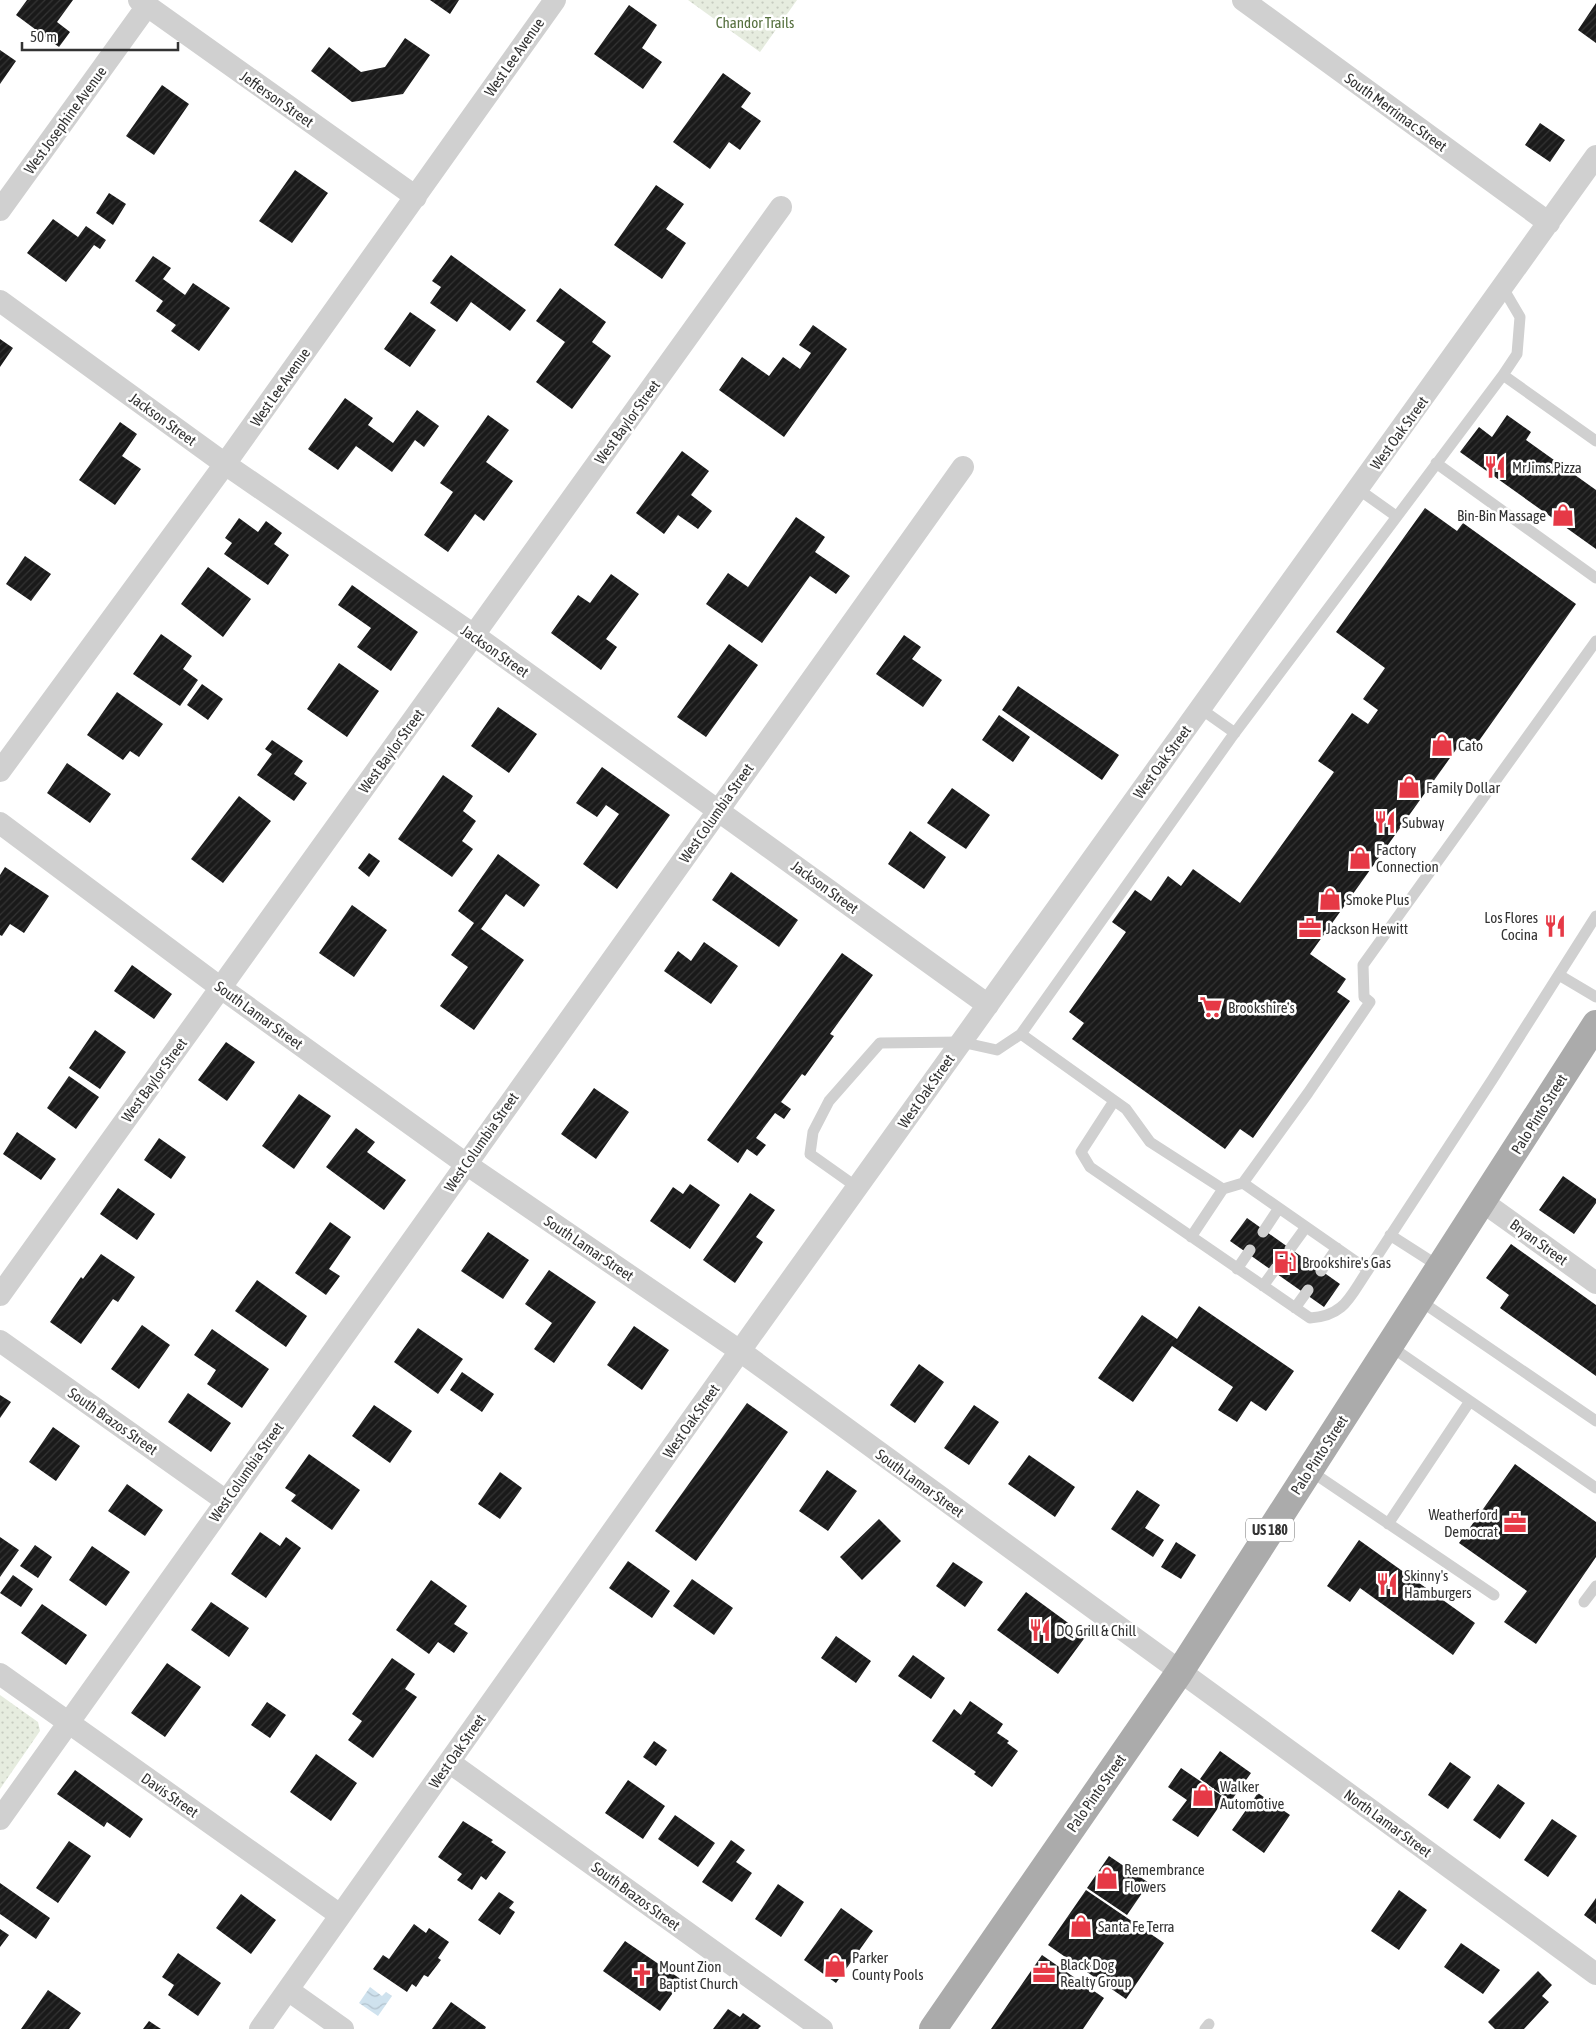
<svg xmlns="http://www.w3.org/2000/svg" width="1596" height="2029" font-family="'Asap Condensed',sans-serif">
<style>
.park{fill:url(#park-dots)}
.water{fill:url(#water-waves)}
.building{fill:url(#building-hatch)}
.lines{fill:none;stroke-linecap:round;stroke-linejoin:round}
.lane{stroke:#d0d0d0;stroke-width:11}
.street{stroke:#d0d0d0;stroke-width:22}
.primary{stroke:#ababab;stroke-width:28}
.labels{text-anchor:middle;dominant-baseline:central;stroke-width:5;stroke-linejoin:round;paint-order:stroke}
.shield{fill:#fff;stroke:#707070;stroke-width:1}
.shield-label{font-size:14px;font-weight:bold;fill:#333}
.park-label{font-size:15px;fill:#56703f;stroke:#fff}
.street-label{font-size:15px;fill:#333;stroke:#fff}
.poi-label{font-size:15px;fill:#333;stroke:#fff;text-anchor:start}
</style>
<defs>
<pattern id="park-dots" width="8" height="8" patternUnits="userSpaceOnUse" patternTransform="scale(1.25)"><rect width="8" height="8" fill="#e6ecdf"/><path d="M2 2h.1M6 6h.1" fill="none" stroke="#c6cbc0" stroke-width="1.8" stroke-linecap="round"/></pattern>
<pattern id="water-waves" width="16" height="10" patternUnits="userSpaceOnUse" patternTransform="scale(1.25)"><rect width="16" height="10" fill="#cfe2ee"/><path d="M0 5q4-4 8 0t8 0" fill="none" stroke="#b2c2cd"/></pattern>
<pattern id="building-hatch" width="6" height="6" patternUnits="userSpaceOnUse" patternTransform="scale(1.25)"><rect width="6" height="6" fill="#1a1a1a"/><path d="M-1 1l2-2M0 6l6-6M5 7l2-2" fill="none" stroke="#333"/></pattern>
</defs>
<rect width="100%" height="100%" fill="#fff"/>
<!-- park -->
<path class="park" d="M688 0H797L760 52Z
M0 1695 38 1722 40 1731 0 1789Z"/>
<!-- water -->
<path class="water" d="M370 1987 382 1996 386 1992 392 1996 378 2016 359 2003Z"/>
<!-- building -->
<path class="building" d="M27 0H73L57 22 70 32 59 47 16 15Z
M430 0H459L450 14Z
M1596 3V43L1578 30Z
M629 5 657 25 642 48 662 62 643 89 594 54Z
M405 38 430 55 403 94 352 102 311 71 329 47 361 72 385 67Z
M0 50 16 61 0 84Z
M723 73 751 93 741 107 761 121 740 150 729 142 710 169 673 142Z
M162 85 189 104 154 155 126 136Z
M1540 123 1565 140 1550 162 1525 145Z
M295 170 328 193 292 243 259 221Z
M656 185 684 204 666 229 686 243 662 279 614 245Z
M109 193 126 204 113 225 96 213Z
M53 219 78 237 86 226 106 240 100 249 94 245 66 282 27 253Z
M451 255 526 310 510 331 471 302 457 322 430 303 441 287 432 281Z
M153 256 171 268 163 279 185 295 193 283 230 308 199 351 171 331 176 325 156 311 163 301 135 281Z
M560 288 606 322 592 342 611 356 572 409 536 382 565 342 536 321Z
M410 312 436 330 410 367 384 349Z
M813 325 847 349 784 437 719 390 742 357 769 376 783 357 800 369 811 353 799 345Z
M0 339 13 348 0 367Z
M345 398 373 418 368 425 393 443 417 410 439 426 424 447 415 440 392 472 356 446 338 470 308 449Z
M488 415 509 430 486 462 513 481 484 521 475 514 448 552 424 535 453 492 440 483Z
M1507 415 1531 432 1526 440 1596 490V549L1460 452 1479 427 1492 437Z
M120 422 137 434 122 456 141 469 115 505 79 480Z
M682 451 709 471 691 495 712 511 698 529 678 515 664 534 636 513Z
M1425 508 1457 531 1463 523 1576 604 1476 745 1465 737 1310 954 1346 979 1337 992 1350 1001 1253 1138 1240 1129 1225 1149 1072 1039 1084 1023 1069 1012 1126 932 1112 922 1135 890 1151 901 1168 876 1181 886 1193 869 1240 903 1334 772 1318 761 1352 713 1368 724 1378 710 1363 699 1385 668 1336 632Z
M796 517 825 537 815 552 850 576 836 594 810 576 762 643 706 604 728 573 748 587Z
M239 518 258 532 266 521 282 533 274 544 289 555 268 585 224 554 232 543 225 538Z
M25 556 51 574 31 601 6 584Z
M208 567 251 599 223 637 181 604Z
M611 574 639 594 606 639 617 647 601 670 551 633 578 595 590 603Z
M352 585 418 632 391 671 357 647 371 628 338 605Z
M161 634 192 656 183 669 198 680 180 706 133 674Z
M904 635 921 647 912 659 942 680 923 707 876 674Z
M729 644 758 665 706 737 677 717Z
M339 663 379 691 347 737 307 709Z
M202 684 223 699 208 720 187 705Z
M1018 686 1119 755 1102 780 1002 710Z
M117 692 163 724 139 757 130 751 123 760 87 735Z
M498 707 537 734 509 773 471 746Z
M999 715 1030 737 1013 762 982 740Z
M272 740 303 761 294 774 307 783 294 801 257 775 272 754 265 749Z
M67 763 111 794 90 823 47 793Z
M602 767 670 815 617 889 583 864 619 814 606 805 597 817 576 803Z
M443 775 473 796 463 811 476 821 462 841 473 849 452 877 398 839Z
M952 788 990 815 966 849 927 823Z
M239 796 271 821 223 883 191 859Z
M910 831 946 857 924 889 888 864Z
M369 853 380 861 369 877 358 868Z
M498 854 540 885 524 907 506 894 481 929 524 960 474 1030 440 1006 468 967 451 955 474 923 458 911Z
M5 867 49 896 24 933 10 924 2 936 0 935V875Z
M731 872 798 920 779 947 712 900Z
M352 905 387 930 354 977 319 953Z
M704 942 738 966 711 1004 664 971 678 951 691 961Z
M842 953 873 975 830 1034 834 1036 805 1076 802 1074 781 1102 791 1109 784 1119 775 1113 756 1138 766 1145 757 1156 747 1149 738 1163 707 1140Z
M132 965 172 994 154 1019 114 991Z
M95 1030 126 1052 100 1089 69 1068Z
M226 1042 255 1062 227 1101 198 1080Z
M69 1076 99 1097 76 1129 47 1108Z
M594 1088 629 1112 596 1159 561 1134Z
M299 1094 331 1116 294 1169 262 1146Z
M356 1128 375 1142 367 1152 406 1180 384 1210 326 1167Z
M17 1132 56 1159 41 1180 3 1154Z
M159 1138 186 1157 171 1179 144 1160Z
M1563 1176 1596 1199V1203L1574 1234 1539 1210Z
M690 1184 720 1205 690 1249 650 1221 673 1187 683 1194Z
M118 1188 155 1214 137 1240 100 1214Z
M750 1193 775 1210 756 1237 763 1242 735 1283 703 1260Z
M1247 1218 1340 1284 1324 1307 1230 1241Z
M330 1222 351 1237 329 1269 340 1276 326 1295 295 1273Z
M488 1232 529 1260 503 1299 461 1271Z
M1511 1244 1596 1305V1376L1500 1308 1509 1295 1486 1278Z
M101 1254 135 1277 118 1302 113 1299 81 1344 50 1322 81 1277 83 1279Z
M549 1270 596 1302 554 1363 534 1349 552 1323 525 1304Z
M257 1280 307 1316 286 1347 235 1311Z
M1199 1306 1294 1371 1266 1411 1251 1401 1237 1422 1218 1410 1233 1387 1172 1346 1133 1402 1098 1378 1142 1315 1177 1339Z
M142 1325 170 1345 139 1389 111 1369Z
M634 1326 669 1350 642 1390 607 1365Z
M418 1328 463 1359 438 1394 394 1362Z
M212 1329 269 1369 242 1408 207 1384 216 1370 194 1355Z
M919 1364 944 1382 915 1423 890 1405Z
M462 1372 494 1394 482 1412 450 1390Z
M188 1393 231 1423 211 1452 168 1422Z
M0 1395 11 1402 0 1418Z
M747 1403 788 1432 696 1561 655 1531Z
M374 1405 412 1431 390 1463 352 1436Z
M974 1405 999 1422 969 1465 944 1448Z
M53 1427 80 1446 56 1481 29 1462Z
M309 1454 360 1490 332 1530 291 1501 296 1495 285 1488Z
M1029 1455 1075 1487 1055 1517 1008 1484Z
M1515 1464 1596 1522V1557L1536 1644 1504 1622 1527 1591 1459 1543Z
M827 1470 857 1491 828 1531 799 1511Z
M500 1472 522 1488 500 1519 478 1504Z
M127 1484 163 1510 145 1536 108 1511Z
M1137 1490 1160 1505 1145 1528 1164 1540 1153 1557 1111 1529Z
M879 1519 901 1541 862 1580 840 1557Z
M260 1532 280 1546 286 1537 301 1548 266 1598 231 1574Z
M0 1537 19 1550 0 1577Z
M1359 1540 1475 1623 1453 1655 1360 1588 1350 1602 1327 1586Z
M1176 1542 1196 1555 1181 1579 1161 1567Z
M35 1545 52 1557 38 1578 20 1566Z
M92 1546 130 1572 106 1606 69 1580Z
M628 1561 670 1591 652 1618 609 1588Z
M953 1562 983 1582 965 1607 936 1586Z
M13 1575 33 1589 21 1607 0 1593Z
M692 1579 733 1608 714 1635 673 1606Z
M431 1580 467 1606 454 1624 468 1633 454 1653 438 1642 429 1654 396 1630Z
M1026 1592 1086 1636 1058 1674 997 1630Z
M211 1602 249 1628 229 1657 191 1630Z
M42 1604 87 1635 66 1665 21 1633Z
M836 1636 871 1661 856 1683 821 1658Z
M913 1655 945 1678 931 1699 898 1676Z
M392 1658 415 1674 405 1689 417 1697 373 1758 348 1740 362 1721 352 1714Z
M167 1663 201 1687 165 1737 131 1713Z
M970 1701 1003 1724 997 1733 1009 1741 1007 1743 1018 1751 992 1787 974 1774 976 1772 932 1741 954 1709 961 1715Z
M267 1702 286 1715 270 1738 251 1725Z
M654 1741 667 1750 656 1766 643 1757Z
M1220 1751 1251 1773 1231 1801 1200 1779Z
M316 1754 357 1783 331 1821 290 1792Z
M1450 1762 1471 1777 1448 1809 1428 1795Z
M1181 1768 1225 1798 1198 1837 1172 1820 1187 1800 1168 1787Z
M75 1770 143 1819 130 1838 107 1822 104 1827 57 1794Z
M628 1780 665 1806 643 1839 605 1813Z
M1498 1784 1525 1803 1500 1839 1473 1820Z
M1258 1793 1290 1815 1264 1853 1232 1830Z
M675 1815 715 1843 698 1867 658 1839Z
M1552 1819 1577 1836 1548 1877 1524 1860Z
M463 1821 493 1840 491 1842 506 1852 486 1880 481 1876 472 1890 457 1880 462 1874 438 1857Z
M731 1840 745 1850 736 1862 752 1873 732 1902 702 1882Z
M69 1841 91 1856 58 1903 36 1888Z
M1109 1856 1149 1883 1127 1915 1087 1888Z
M0 1883 50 1918 36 1939 0 1914Z
M778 1884 804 1902 781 1937 755 1919Z
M1086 1890 1164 1943 1126 1999 1048 1945Z
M1399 1890 1427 1910 1399 1950 1371 1931Z
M499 1892 514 1902 509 1908 515 1912 500 1935 478 1920Z
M241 1894 276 1920 251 1954 216 1928Z
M1596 1898V1924L1584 1915Z
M841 1908 873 1931 836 1983 804 1960Z
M414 1924 426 1933 429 1928 449 1942 438 1958 441 1960 428 1977 424 1975 416 1987 412 1984 407 1992 373 1969 383 1955 389 1959Z
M0 1929 9 1935 0 1947Z
M625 1941 682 1980 660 2011 603 1971Z
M1461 1943 1500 1970 1483 1994 1444 1967Z
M178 1953 221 1983 198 2016 168 1995 174 1985 162 1977Z
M1042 1955 1104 1998 1083 2029H991Z
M1538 1971 1552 1985 1542 1996 1549 2002 1524 2029H1495L1488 2022Z
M48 1990 81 2013 69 2029H21Z
M451 2002 486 2027 485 2029H432Z
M728 2009 740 2017 743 2013 761 2026 758 2029H713Z
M149 2021 161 2029H143Z"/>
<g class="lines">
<!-- lane -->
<path class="lane" d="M1503 375 1517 354 1520 317 1503 288
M1596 441 1503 375 1231 738 1021 1034 1126 1109 1150 1142 1223 1189 1243 1183 1368 1270 1492 1080 1596 916
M1436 463 1596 578
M1358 489 1396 516
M1201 709 1235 733
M1559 975 1596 997
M1114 1101 1081 1152 1090 1167 1310 1318C1345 1316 1350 1296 1368 1270
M1243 1183 1308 1093 1370 1002 1364 997 1363 965 1596 641
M858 1188 810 1154 813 1132 829 1101 880 1043 961 1042 997 1050 1021 1034
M1263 1232 1279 1208
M1390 1235 1440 1267
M1191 1237 1223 1189
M1290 1249 1306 1227
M1237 1269 1250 1250
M1321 1271 1337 1248
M1263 1286 1276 1268
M1419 1300 1596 1421
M1295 1308 1308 1290
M1390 1346 1596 1488
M1309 1470 1494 1595
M1388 1524 1470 1401
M1584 1602 1596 1586
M1205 2029 1209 2024"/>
<!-- street -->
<path class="street" d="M139 0 416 197
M1243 0 1549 223
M0 210 147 6
M0 301 225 464 474 635 988 1005
M0 771 225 464 555 0
M0 823 221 988 466 1164 740 1351 1596 1974
M1483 1202 1596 1283
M0 1295 781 207
M0 1341 226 1501
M0 1674 340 1915
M449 1762 822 2029
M0 1819 963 467
M288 1990 343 2029
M260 2029 752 1334 1596 156"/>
<!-- primary -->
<path class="primary" d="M933 2029 1179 1673 1596 1024"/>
</g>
<!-- icons -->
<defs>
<symbol id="restaurant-bare" viewBox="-9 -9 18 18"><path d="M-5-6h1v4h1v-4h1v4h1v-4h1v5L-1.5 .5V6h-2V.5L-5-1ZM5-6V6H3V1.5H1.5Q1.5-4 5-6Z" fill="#e63946" stroke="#fff" stroke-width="2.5" paint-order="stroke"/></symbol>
<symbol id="shop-bare" viewBox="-9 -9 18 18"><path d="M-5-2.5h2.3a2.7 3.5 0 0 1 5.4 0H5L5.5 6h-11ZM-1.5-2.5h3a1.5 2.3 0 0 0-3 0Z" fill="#e63946" stroke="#fff" stroke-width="2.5" paint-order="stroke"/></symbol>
<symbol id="office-bare" viewBox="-9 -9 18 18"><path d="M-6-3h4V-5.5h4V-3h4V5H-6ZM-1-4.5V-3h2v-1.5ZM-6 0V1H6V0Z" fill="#e63946" stroke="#fff" stroke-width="2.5" paint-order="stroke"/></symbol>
<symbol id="supermarket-bare" viewBox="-9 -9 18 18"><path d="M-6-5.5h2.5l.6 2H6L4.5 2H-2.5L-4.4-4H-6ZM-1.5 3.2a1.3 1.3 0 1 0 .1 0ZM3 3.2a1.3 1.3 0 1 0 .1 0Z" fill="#e63946" stroke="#fff" stroke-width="2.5" paint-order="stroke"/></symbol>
<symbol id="fuel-bare" viewBox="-9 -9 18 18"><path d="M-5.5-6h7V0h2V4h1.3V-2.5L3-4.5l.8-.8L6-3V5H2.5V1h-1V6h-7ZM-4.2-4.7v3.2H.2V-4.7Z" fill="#e63946" stroke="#fff" stroke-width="2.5" paint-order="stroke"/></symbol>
<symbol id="church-bare" viewBox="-9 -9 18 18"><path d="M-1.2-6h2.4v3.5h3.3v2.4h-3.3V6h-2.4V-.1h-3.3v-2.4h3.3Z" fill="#e63946" stroke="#fff" stroke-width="2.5" paint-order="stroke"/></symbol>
</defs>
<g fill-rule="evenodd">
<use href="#restaurant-bare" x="1479" y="451" width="32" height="32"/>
<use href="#shop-bare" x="1547" y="499" width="32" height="32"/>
<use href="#shop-bare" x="1426" y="729" width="32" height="32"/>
<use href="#shop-bare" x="1393" y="771" width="32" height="32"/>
<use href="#restaurant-bare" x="1369" y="806" width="32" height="32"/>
<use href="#shop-bare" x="1344" y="842" width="32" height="32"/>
<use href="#shop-bare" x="1314" y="883" width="32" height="32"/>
<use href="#restaurant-bare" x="1539" y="910" width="32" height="32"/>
<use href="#office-bare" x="1294" y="912" width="32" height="32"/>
<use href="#supermarket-bare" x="1195" y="991" width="32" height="32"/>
<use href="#fuel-bare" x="1269" y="1246" width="32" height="32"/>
<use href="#office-bare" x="1499" y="1507" width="32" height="32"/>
<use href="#restaurant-bare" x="1371" y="1568" width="32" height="32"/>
<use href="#restaurant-bare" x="1024" y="1614" width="32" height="32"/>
<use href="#shop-bare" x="1187" y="1779" width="32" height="32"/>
<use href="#shop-bare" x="1091" y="1862" width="32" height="32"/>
<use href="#shop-bare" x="1065" y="1910" width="32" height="32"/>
<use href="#shop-bare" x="819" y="1950" width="32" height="32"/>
<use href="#office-bare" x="1028" y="1957" width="32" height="32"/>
<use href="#church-bare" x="626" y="1959" width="32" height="32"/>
</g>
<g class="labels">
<!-- shield labels -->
<rect class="shield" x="1246" y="1518.5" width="48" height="23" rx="4"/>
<g class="shield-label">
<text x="1270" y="1530">US 180</text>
</g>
<!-- park labels -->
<g class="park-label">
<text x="755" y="22">Chandor Trails</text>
</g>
<!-- street labels -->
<g class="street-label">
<text transform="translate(514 57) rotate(-55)">West Lee Avenue</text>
<text transform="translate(277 99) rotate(35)">Jefferson Street</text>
<text transform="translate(1396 112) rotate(36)">South Merrimac Street</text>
<text transform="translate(65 120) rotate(-54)">West Josephine Avenue</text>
<text transform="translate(280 387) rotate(-55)">West Lee Avenue</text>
<text transform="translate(163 419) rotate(36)">Jackson Street</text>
<text transform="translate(627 422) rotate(-54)">West Baylor Street</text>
<text transform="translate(1399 433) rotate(-54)">West Oak Street</text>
<text transform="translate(495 651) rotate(35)">Jackson Street</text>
<text transform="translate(391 751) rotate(-54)">West Baylor Street</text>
<text transform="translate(1162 762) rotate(-54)">West Oak Street</text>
<text transform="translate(716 813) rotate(-55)">West Columbia Street</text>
<text transform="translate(825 887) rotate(36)">Jackson Street</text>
<text transform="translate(259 1015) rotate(36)">South Lamar Street</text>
<text transform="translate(154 1080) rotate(-54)">West Baylor Street</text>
<text transform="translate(926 1091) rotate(-55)">West Oak Street</text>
<text transform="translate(1539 1114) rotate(-58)">Palo Pinto Street</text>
<text transform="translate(481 1142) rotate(-55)">West Columbia Street</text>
<text transform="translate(1539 1242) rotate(36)">Bryan Street</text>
<text transform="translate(589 1248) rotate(34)">South Lamar Street</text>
<text transform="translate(113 1421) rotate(35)">South Brazos Street</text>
<text transform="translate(691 1421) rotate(-55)">West Oak Street</text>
<text transform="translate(1319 1455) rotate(-57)">Palo Pinto Street</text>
<text transform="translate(246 1472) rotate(-55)">West Columbia Street</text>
<text transform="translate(920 1483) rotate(36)">South Lamar Street</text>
<text transform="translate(457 1751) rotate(-55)">West Oak Street</text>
<text transform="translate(1096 1793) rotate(-55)">Palo Pinto Street</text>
<text transform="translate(170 1795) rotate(35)">Davis Street</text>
<text transform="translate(1388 1823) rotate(36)">North Lamar Street</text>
<text transform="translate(636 1896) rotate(36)">South Brazos Street</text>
</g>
<!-- poi labels -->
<g class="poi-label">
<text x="1512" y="467">MrJims.Pizza</text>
<text x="1546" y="515" text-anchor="end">Bin-Bin Massage</text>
<text x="1458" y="745">Cato</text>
<text x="1426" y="787">Family Dollar</text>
<text x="1402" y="822">Subway</text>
<text x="1376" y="849">Factory<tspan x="1376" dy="17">Connection</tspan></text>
<text x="1346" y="899">Smoke Plus</text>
<text x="1538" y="917" text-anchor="end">Los Flores<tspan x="1538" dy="17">Cocina</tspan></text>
<text x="1326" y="928">Jackson Hewitt</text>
<text x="1228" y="1007">Brookshire's</text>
<text x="1302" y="1262">Brookshire's Gas</text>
<text x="1498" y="1514" text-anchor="end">Weatherford<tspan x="1498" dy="17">Democrat</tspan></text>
<text x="1404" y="1575">Skinny's<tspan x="1404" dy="17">Hamburgers</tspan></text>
<text x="1056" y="1630">DQ Grill &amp; Chill</text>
<text x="1220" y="1786">Walker<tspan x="1220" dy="17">Automotive</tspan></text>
<text x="1124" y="1869">Remembrance<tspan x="1124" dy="17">Flowers</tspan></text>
<text x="1098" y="1926">Santa Fe Terra</text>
<text x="852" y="1957">Parker<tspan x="852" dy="17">County Pools</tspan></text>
<text x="1060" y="1964">Black Dog<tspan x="1060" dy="17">Realty Group</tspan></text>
<text x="659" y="1966">Mount Zion<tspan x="659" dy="17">Baptist Church</tspan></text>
</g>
</g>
<!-- scale -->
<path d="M22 42v8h156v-8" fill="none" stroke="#333333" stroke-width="2.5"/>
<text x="30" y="42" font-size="15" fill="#333333" stroke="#ffffff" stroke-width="4" paint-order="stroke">50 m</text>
</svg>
